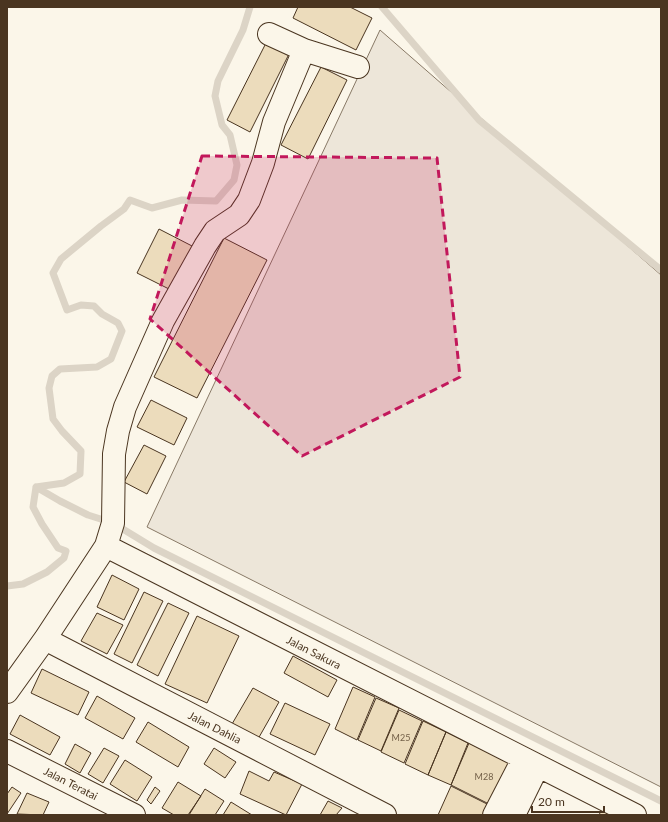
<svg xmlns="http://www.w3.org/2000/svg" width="668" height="822" font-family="Lato,sans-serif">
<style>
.green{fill:#ede6d9;stroke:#887966}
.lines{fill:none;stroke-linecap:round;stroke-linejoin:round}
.stream{stroke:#dcd4c6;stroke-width:7}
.building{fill:#ecdcbc;stroke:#4a3520}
.street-casing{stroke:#4a3520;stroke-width:24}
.street{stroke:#fbf6e9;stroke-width:22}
.marked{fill:#c2185b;fill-opacity:0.2;stroke:#c2185b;stroke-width:3;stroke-dasharray:8 5;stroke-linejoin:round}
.labels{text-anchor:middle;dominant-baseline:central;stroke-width:3;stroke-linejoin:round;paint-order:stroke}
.number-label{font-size:9px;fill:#725f47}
.street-label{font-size:11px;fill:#4a3520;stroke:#fbf6e9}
</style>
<rect width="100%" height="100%" fill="#fbf6e9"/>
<!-- green -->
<path class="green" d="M380 30 661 275V787L147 527Z"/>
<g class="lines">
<!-- stream -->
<path class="stream" d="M382 7 479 120 661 270
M36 487 60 501 88 515 113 523 154 548 661 801
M7 586 23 584 47 572 64 558 66 551 58 548 42 524 33 507 36 487 64 483 80 474 81 451 62 431 53 419 49 388 52 376 60 369 97 367 111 359 122 331 118 323 102 314 94 306 81 305 67 310 53 273 61 259 101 226 124 209 130 200 152 208 182 200 216 201 234 180 237 165 230 135 222 125 215 96 218 81 243 30 250 7"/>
</g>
<!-- building -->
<path class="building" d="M298 7H350L372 18 356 50 293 18Z
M266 43 289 54 250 132 227 120Z
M321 67 347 80 308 159 281 145Z
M159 229 194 247 173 291 137 273Z
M224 238 267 260 197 398 154 377Z
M151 400 187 418 174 445 137 427Z
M144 445 166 456 147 494 124 482Z
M112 575 139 589 124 620 97 607Z
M144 592 163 601 132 663 114 654Z
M168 603 189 613 158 676 137 665Z
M97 613 123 625 107 654 81 641Z
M197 616 239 636 207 703 165 684Z
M293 656 337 680 328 697 284 673Z
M42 669 89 692 78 715 31 693Z
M353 687 375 697 357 740 335 729Z
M253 688 279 702 258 739 232 724Z
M97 696 135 718 123 739 85 718Z
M376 698 399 708 381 751 358 740Z
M285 703 330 724 315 755 270 734Z
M399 710 422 721 404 763 381 752Z
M20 715 60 737 50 755 10 734Z
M423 721 446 732 428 775 405 764Z
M148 722 189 747 178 767 136 742Z
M446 732 468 743 451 785 428 775Z
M469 743 518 767 497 808 451 785Z
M75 744 91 753 80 773 65 764Z
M104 748 119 756 103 783 88 774Z
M214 748 236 762 225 778 204 764Z
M125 760 152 777 137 801 110 784Z
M249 771 269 781 274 772 302 784 286 815 240 794Z
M178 782 201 796 188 815H174L162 808Z
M451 786 495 808 491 815H438Z
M12 787 21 793 7 814V794Z
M155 787 160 791 151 804 147 800Z
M205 789 224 801 215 815H189Z
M27 793 49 802 43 815 17 814Z
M328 801 342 808 336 815H320Z
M231 802 252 815H223Z
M604 805 621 815H599Z"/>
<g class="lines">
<defs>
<path id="street" d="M269 34 304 50 358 67
M106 546 635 815
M45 639 385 815
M7 692 45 639 106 546 113 523 114 454 118 431 125 407 163 321 205 246 215 231 239 215 249 200 263 163 274 122 304 50
M7 751 134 815
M494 815 523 759
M514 815 538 766"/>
</defs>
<!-- street casing -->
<use href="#street" class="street-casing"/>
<!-- street -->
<use href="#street" class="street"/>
</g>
<!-- marked area -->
<path class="marked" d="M202 156 437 158 460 377 302 456 150 319Z"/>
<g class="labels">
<!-- number labels -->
<g class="number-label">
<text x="401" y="737">M25</text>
<text x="484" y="776">M28</text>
</g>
<!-- street labels -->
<g class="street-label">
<text transform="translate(314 652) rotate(27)">Jalan Sakura</text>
<text transform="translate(215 727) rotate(27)">Jalan Dahlia</text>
<text transform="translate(71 783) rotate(27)">Jalan Teratai</text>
</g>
</g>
<!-- border -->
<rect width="668" height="822" fill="none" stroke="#4a3520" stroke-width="16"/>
<!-- scale -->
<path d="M532 806v6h72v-6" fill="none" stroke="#4a3520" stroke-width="2"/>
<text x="538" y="806" font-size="12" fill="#4a3520" stroke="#fbf6e9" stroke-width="3" paint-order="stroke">20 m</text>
</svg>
